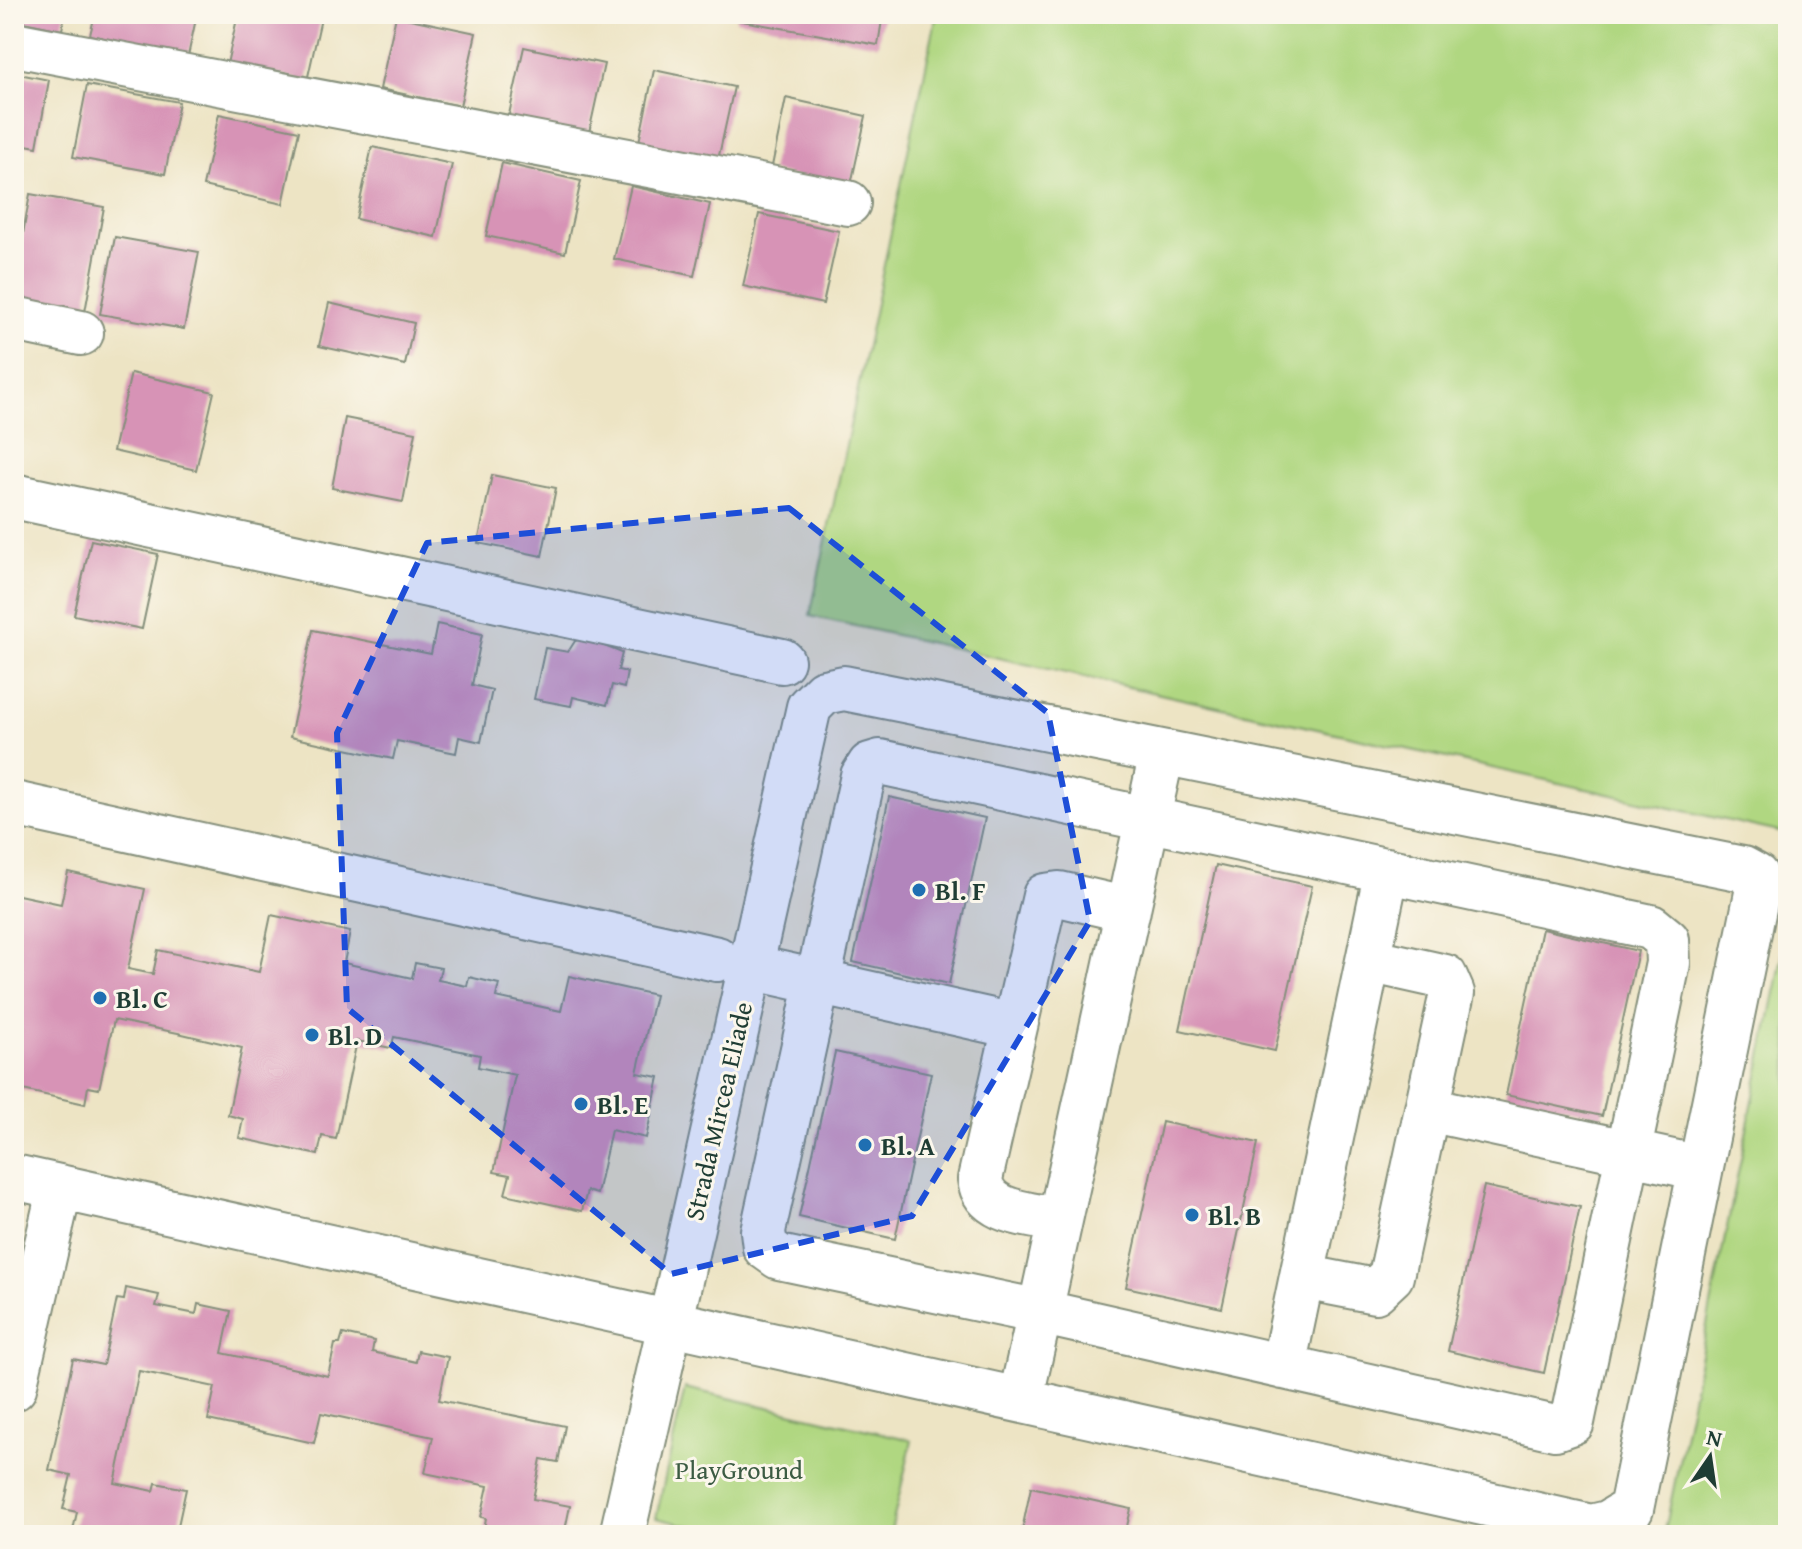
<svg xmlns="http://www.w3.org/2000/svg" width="1802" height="1549" font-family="'Gentium Book Plus',serif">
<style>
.green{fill:#b0d781;stroke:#688a5a;stroke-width:2}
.building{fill:#d793b6}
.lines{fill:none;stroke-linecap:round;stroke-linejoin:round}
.minor-casing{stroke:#86907c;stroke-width:48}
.minor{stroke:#fff;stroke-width:44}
.marked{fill:#1d4ed8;fill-opacity:0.2;stroke:#1d4ed8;stroke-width:6;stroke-dasharray:16 10;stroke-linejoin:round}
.poi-dot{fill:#1f6fb2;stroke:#fbf7ec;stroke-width:3}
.labels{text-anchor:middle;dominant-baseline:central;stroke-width:6;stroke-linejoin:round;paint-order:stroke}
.poi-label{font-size:26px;font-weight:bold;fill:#1f3d34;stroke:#fbf7ec;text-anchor:start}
.street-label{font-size:26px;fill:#1f3d34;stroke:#fbf7ec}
.park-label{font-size:26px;fill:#3c5c43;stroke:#fbf7ec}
</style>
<rect width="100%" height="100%" fill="#fbf7ec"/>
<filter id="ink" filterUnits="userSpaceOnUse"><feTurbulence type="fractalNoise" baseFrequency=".0125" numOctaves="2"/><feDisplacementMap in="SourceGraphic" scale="16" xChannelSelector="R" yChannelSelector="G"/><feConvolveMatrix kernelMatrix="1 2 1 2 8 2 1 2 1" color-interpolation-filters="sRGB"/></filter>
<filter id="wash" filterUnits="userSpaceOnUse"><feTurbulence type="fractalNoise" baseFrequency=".006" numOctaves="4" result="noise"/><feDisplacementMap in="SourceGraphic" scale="32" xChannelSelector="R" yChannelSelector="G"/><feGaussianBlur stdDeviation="1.8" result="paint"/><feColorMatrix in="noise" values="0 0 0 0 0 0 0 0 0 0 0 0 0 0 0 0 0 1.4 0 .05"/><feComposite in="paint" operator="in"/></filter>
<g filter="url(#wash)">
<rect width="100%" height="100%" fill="#ede4c4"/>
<!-- green -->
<path class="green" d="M937 14H1788V834L810 616Z
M1788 929V1535H1664Z
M685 1388 912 1440 890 1535H730L656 1518Z"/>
<g id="blocks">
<!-- building -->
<path class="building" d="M14 14H65L62 30 14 20Z
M95 14H197L188 56 90 35Z
M238 14H322L307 81 227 64Z
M737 14H883L878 45 736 20Z
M396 16 476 33 460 106 380 89Z
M524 47 604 64 588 137 508 119Z
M654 70 734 87 718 160 639 142Z
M14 73 49 80 37 147 14 143Z
M87 85 179 102 165 174 73 157Z
M786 98 866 116 850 189 771 171Z
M219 114 299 131 283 204 203 186Z
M372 147 452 164 436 237 356 219Z
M502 163 581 181 565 253 486 236Z
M631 186 710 204 694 276 614 259Z
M30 194 104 207 83 323 14 311V285Z
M759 214 839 231 823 304 743 286Z
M115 237 199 252 184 329 100 314Z
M329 303 414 323 405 365 319 346Z
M131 373 214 392 196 470 113 451Z
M345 418 416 432 403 502 332 488Z
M492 475 556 488 542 556 478 543Z
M91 540 158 554 142 629 74 615Z
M437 624 482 634 472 685 492 690 481 742 459 737 456 753 397 741 393 759 290 737 313 630 431 654Z
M584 638 622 653 618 670 627 672 624 688 612 685 607 705 573 697 571 706 534 699 545 648 568 652 575 641Z
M889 797 985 818 949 984 853 962Z
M1216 865 1312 886 1275 1051 1180 1030Z
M68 872 145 889 128 969 153 974 158 950 259 972 271 915 350 932 344 963 412 978 415 963 441 968 438 980 467 986 469 977 499 984 496 997 561 1011 569 976 655 995 637 1073 659 1077 646 1138 611 1130 597 1194 587 1191 582 1211 505 1194 510 1175 494 1172 515 1075 478 1067 480 1055 394 1037 391 1048 357 1041 336 1139 322 1136 318 1155 239 1138 243 1119 228 1115 242 1048 178 1033 114 1020 99 1089 88 1087 85 1104 14 1088V894L61 904Z
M1542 929 1638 951 1602 1116 1506 1095Z
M835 1052 931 1073 895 1239 799 1217Z
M1162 1122 1258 1143 1222 1308 1126 1287Z
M1484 1186 1580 1207 1544 1373 1448 1351Z
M126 1288 159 1295 156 1306 196 1314 198 1304 231 1311 222 1353 328 1376 335 1344H340L343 1334 374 1341 372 1352 416 1362 418 1351 448 1357 439 1400 565 1426 558 1462 541 1459 533 1499 570 1506 564 1535H483L486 1518 481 1517 488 1486 425 1473 433 1437 321 1413 314 1443 208 1420 215 1387 139 1371 115 1483 154 1491 156 1483 186 1489 176 1535H72L77 1512 63 1509 71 1475 49 1470 73 1359 103 1365 117 1299 124 1300Z
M1031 1487 1131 1509 1125 1535H1021Z"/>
</g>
</g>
<g filter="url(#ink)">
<use href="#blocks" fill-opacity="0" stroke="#86907c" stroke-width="2"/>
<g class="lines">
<defs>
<path id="minor" d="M14 44 848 203
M14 319 81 333
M14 496 782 661
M14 804 717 959
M750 967 1014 1026
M1428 1109 1700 1168
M14 1177C540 1292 1066 1407 1591 1527L1608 1523 1631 1509 1757 893 1756 876 1743 869 844 688 824 692 809 707 686 1254 622 1535
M1059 1220C1030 1214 984 1214 980 1179L1045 896 1059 894 1128 910
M1303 1277 1375 1291 1391 1276 1452 993 1445 977 1369 960
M1283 1367 1387 870
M14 1388 60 1187
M1021 1397 1040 1312 1555 1428 1572 1422 1668 963 1667 940 1651 927C1394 872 1137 817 880 762L870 765 863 776 763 1231 765 1247 779 1257 1040 1312C1080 1126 1121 940 1162 753"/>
</defs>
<!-- minor casing -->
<use href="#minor" class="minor-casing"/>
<!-- minor -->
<use href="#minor" class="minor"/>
</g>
</g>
<!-- marked area -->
<path class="marked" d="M789 508 1048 713 1090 921 912 1216 671 1274 347 1008 337 733 427 543Z"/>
<!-- markers -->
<g class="poi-dot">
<circle cx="919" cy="890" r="8"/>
<circle cx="100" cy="998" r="8"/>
<circle cx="312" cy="1035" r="8"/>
<circle cx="581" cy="1104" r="8"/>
<circle cx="865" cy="1145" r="8"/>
<circle cx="1192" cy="1215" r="8"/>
</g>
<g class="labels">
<!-- poi labels -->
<g class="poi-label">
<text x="935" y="890">Bl. F</text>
<text x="116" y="998">Bl. C</text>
<text x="328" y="1035">Bl. D</text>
<text x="597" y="1104">Bl. E</text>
<text x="881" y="1145">Bl. A</text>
<text x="1208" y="1215">Bl. B</text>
</g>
<!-- street labels -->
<g class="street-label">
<text transform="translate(718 1111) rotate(-77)">Strada Mircea Eliade</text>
</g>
<!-- park labels -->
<g class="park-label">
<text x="739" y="1469">PlayGround</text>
</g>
</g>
<!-- margin -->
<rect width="1802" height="1549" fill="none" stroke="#fbf7ec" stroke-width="48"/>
<!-- north arrow -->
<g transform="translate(1710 1457) rotate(13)" stroke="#fbf7ec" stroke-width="6" paint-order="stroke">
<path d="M0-6L14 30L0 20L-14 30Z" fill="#1f3d34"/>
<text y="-12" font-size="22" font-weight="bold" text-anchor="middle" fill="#1f3d34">N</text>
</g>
</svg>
